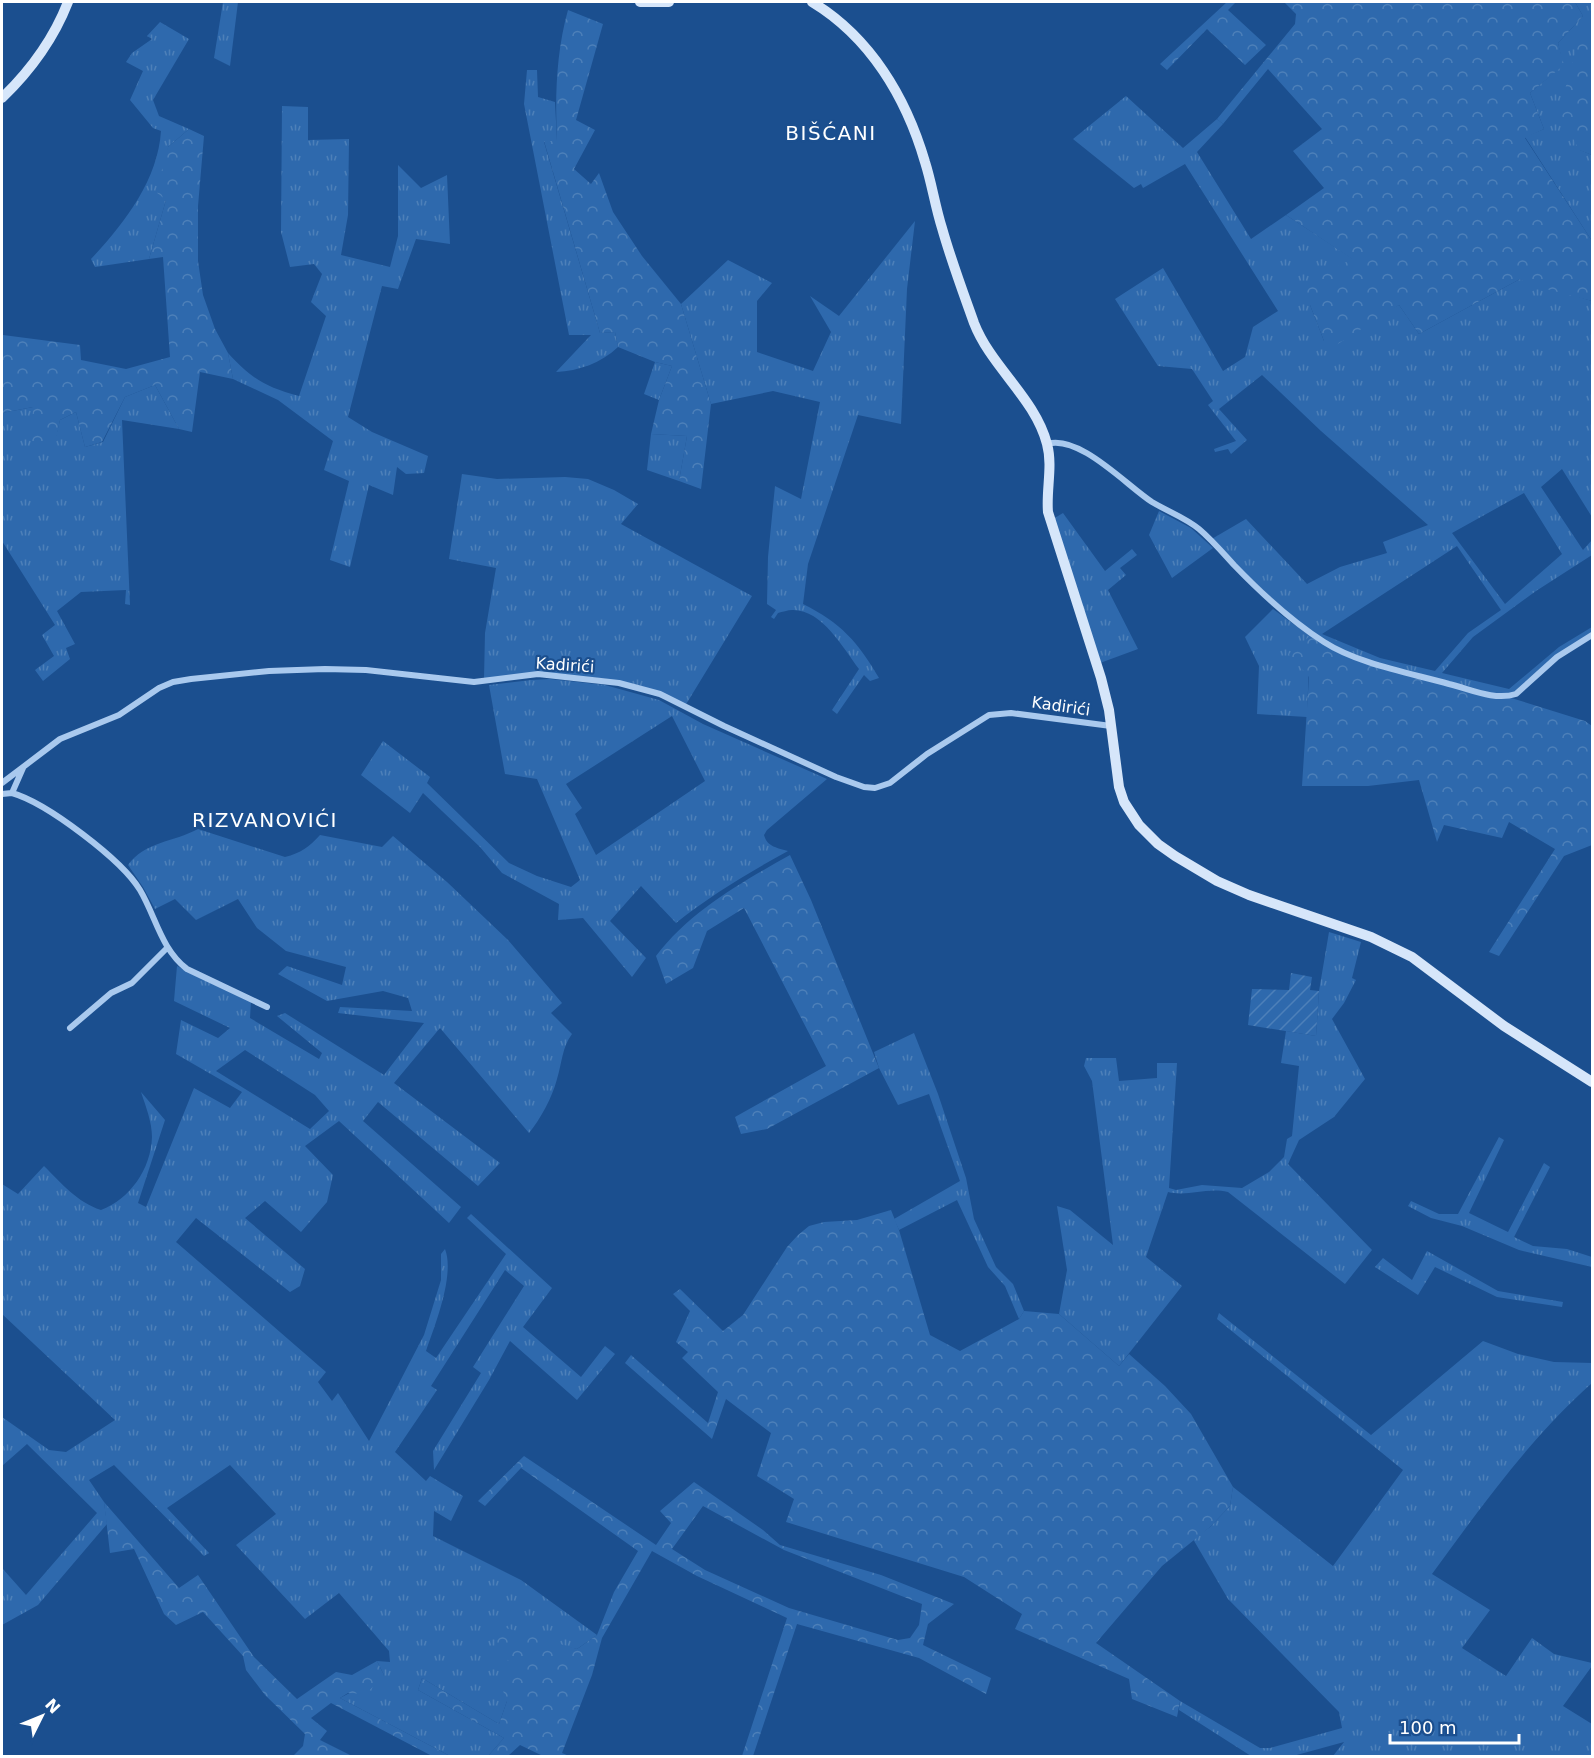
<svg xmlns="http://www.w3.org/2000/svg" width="1594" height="1758" font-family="'DejaVu Sans',sans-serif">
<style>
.grass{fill:url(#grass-tufts);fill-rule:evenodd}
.forest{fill:url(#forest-crowns);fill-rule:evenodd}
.garden{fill:url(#garden-furrows)}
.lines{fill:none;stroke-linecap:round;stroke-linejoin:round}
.street{stroke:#a9c9ee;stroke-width:6}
.secondary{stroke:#d6e6fa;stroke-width:10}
.labels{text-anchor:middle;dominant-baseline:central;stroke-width:4.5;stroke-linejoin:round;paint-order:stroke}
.street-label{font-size:16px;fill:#fff;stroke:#1b4f8f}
.quarter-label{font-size:20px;letter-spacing:1.5px;fill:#fff;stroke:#1b4f8f}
</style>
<defs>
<pattern id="grass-tufts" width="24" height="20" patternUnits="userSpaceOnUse" patternTransform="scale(1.5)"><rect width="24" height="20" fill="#2e69ad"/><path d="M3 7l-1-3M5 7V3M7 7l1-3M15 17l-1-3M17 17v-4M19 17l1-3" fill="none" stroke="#4d80b9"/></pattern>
<pattern id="forest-crowns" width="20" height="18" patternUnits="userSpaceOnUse" patternTransform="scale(1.5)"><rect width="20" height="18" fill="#2e69ad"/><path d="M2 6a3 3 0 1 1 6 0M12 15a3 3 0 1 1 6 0" fill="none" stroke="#4d80b9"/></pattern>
<pattern id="garden-furrows" width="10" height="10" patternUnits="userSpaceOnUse" patternTransform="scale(1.5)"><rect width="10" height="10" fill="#2e69ad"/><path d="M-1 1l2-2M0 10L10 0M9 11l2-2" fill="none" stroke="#4d80b9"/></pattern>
</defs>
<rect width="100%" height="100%" fill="#1b4f8f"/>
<!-- grass -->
<path class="grass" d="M223 2H238L230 66 214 58Z
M1575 2H1592V23L1580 150 1592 155V241L1525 137 1544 129 1530 93 1563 65 1558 43 1583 16Z
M160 22 189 39 153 100 159 116 189 129 168 147 166 200 149 259 95 267 91 259C124 224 158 180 161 131L153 128 130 100 143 71 126 62 132 53 152 39 147 36Z
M527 70H537L538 97 555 102 557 141 544 142 600 333 615 332 618 347C601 363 579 371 556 372L591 335H569L524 104Z
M1126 96 1183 148 1217 119 1223 124 1197 152 1251 239 1286 215 1353 259 1310 305 1324 341 1399 305 1419 334 1520 279 1592 301V517L1562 469 1541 487 1583 550 1592 540V555L1536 591 1473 637 1442 673 1509 689 1559 647 1592 627V634L1508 697 1376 665 1317 640 1210 540 1246 519 1307 584 1340 567 1387 553 1383 542 1428 525 1321 431 1262 375 1219 409 1247 440 1231 454 1228 449 1215 452 1214 449 1236 441 1208 405 1213 401 1192 369 1158 366 1115 299 1163 268 1223 371 1245 357 1253 327 1278 311 1185 164 1143 188 1141 184 1134 188 1073 139ZM1524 493 1562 554 1505 604 1452 533ZM1457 546 1501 610 1468 633 1435 671 1380 658 1322 634Z
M282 106 308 107V140L349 139 348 215 341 255 390 267 398 236V165L421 188 447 175 450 244 416 239 398 289 382 286 348 417 372 432 428 456 424 473 406 474 397 467 393 495 369 485 350 567 330 560 349 481 324 470 333 441 278 400 233 379 228 353C252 379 265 387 299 396L326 316 311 302 322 274 314 264 290 267 281 232Z
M915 221 907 289 901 424 858 415 808 564 803 604C841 623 858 642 879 678L870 681 864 675 837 714 832 710 859 669C843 648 822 609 792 610 788 610 782 612 778 613L774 619 771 617 776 610 767 604 768 557 775 486 801 499 820 402 773 391 711 404 681 304 728 260 772 283 757 301V352L813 371 831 332 810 296 839 316Z
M655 362 672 366 659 400 644 394Z
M155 385 179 429 122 420 130 605 125 604 126 590 81 592 57 611 75 644 66 648 70 659 43 681 35 670 54 656 42 635 55 625 2 541V413L33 407 53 449 60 420 76 412 85 447 103 442 125 397Z
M651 434 687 436 679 481 647 470Z
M462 474 497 479 565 477 588 479 614 490 638 504 621 524 752 596 685 706 607 679 541 672 484 679 485 633 496 568 449 559Z
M1159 511 1191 528 1213 548 1172 578 1149 535Z
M1063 513 1105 571 1132 549 1137 555 1120 568 1126 575 1108 590 1138 649 1100 663 1053 519Z
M1273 609 1310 636 1307 717 1257 714 1259 666 1245 637Z
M550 679 605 685 659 700 703 724 827 779 767 830 764 835C767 847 778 848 788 851 748 873 711 895 676 923L641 886 610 921 646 958 632 977 583 918 558 920 559 904 502 873 480 847 423 793 410 813 361 775 383 741 430 777 427 783 509 863 537 876 571 887 580 880 537 779 505 774 489 685 531 680ZM672 716 705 781 596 855 575 814 582 808 566 784Z
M198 829 285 857C301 853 309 847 320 835L382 847 393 836 447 882 508 940 562 1003 551 1013 572 1034C562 1047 562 1063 557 1079 552 1098 541 1118 529 1133L440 1028 394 1083 500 1163 478 1186 378 1102 363 1121 461 1207 449 1223 339 1121 305 1146 333 1175 327 1202 301 1232 265 1201 245 1218 305 1269 300 1286 290 1292 196 1218 176 1242 326 1372 318 1382 332 1401 338 1393 369 1441 424 1335 441 1280V1254L445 1249C455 1275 435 1325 426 1351L436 1358 506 1254 467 1218 471 1214 552 1288 523 1327 581 1377 605 1346 615 1354 577 1400 510 1341 489 1380 434 1470 433 1451 481 1373 473 1367 524 1286 505 1270 431 1386 437 1390 395 1452 426 1481 430 1476 463 1496 451 1521 434 1511 433 1536 521 1580 597 1635 577 1649 562 1646 526 1670 507 1701 499 1724 422 1678 418 1690 504 1738 488 1756H450L340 1698 384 1675 377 1661 390 1662 389 1651 339 1593 305 1619 236 1545 276 1514 230 1465 167 1508 209 1553 204 1556 114 1465 89 1480 104 1502 107 1524 38 1605 2 1625V1568L26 1595 97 1513 27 1444 2 1466V1417L49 1450 66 1452 115 1420 2 1314V1184L18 1194 44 1166C62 1184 77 1202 101 1210 130 1199 151 1169 152 1137 152 1122 146 1107 141 1092L165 1120 138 1203 146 1207 194 1088 230 1108 242 1092 176 1054 181 1020 218 1038 230 1028 174 1001 177 966 251 1001 250 1018 319 1059 322 1053 277 1016 285 1013 384 1075 424 1023 338 1013 340 1007 412 1011 408 998 383 991 327 1001 278 974 287 966 342 985 346 967 286 951 257 928 238 899 196 920 175 899 155 909 143 887 128 865C144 842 174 842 198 829ZM245 1050 315 1095 329 1111 310 1129 216 1071Z
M1329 932 1361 942 1352 978 1356 980 1344 1003 1332 1019 1365 1079 1334 1117 1299 1140 1288 1164 1372 1250 1345 1284 1228 1192C1206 1187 1188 1197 1168 1192L1146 1257 1182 1286 1119 1366 1059 1314 1067 1270 1057 1206 1070 1210 1113 1245 1092 1081 1084 1066 1086 1058H1116L1119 1081 1157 1078V1063H1177L1169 1188 1176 1190 1202 1185 1242 1188 1269 1172 1284 1157 1287 1139 1292 1136 1299 1066 1281 1063 1286 1031 1316 1036 1319 991Z
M914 1033 938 1094 966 1178 974 1219 996 1267 1013 1284 1024 1311 1019 1319 1005 1286 988 1267 957 1200 899 1230 894 1219 960 1181 929 1094 898 1105 879 1068 874 1052Z
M1499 1137 1504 1140 1469 1213 1508 1232 1544 1163 1550 1167 1514 1237 1533 1246 1567 1249 1592 1257V1267L1519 1250 1462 1226 1431 1218 1408 1206 1411 1201 1439 1214H1458Z
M1427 1251 1498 1291 1563 1302 1562 1307 1497 1297 1435 1267 1418 1295 1375 1267 1383 1258 1412 1280Z
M1219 1313 1371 1435 1483 1341 1518 1354 1554 1362 1592 1363V1383C1530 1438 1481 1507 1432 1574L1490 1610 1462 1648 1506 1676 1532 1638 1554 1654 1592 1663V1666L1563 1706 1592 1724V1756H1333L1344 1742 1293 1756H1251L1179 1710 1180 1701 1260 1748H1270L1342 1728 1339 1712 1228 1599 1193 1539 1210 1527 1230 1506 1233 1487 1333 1566 1403 1470 1217 1319Z"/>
<!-- forest -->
<path class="forest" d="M1227 2H1236L1228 10 1266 45 1245 65 1207 29 1167 70 1160 64Z
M1284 2H1575L1583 16 1558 43 1564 65 1530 93 1544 129 1525 138 1592 241V301L1527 284 1520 279 1419 334 1399 305 1333 347 1324 341 1310 305 1294 289 1352 259 1286 215 1324 188 1293 151 1322 129 1268 69 1223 124 1217 119 1295 24 1296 14Z
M568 10 603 24 576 120 595 130 574 169 591 184 599 173 613 212 642 256 681 304 711 404 701 489 679 481 687 436 651 434 659 400 672 366 655 362 618 347 615 332 600 333 544 141H557C555 97 556 53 568 10Z
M1592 22V155L1579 150 1559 110 1577 48Z
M189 129 204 136 198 206V261L203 295 215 329 228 353 233 379 200 372 192 432 179 429 155 385 125 397 102 442 85 447 76 412 60 420 54 449 31 448 33 407 2 413V333L3 335 80 345 81 360 126 369 170 357 163 257 149 259 166 200 156 192 168 147Z
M1310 636 1376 665 1508 697 1585 721 1592 726V845L1564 856 1499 956 1489 952 1555 849 1509 822 1502 838 1444 825 1437 842 1419 780 1368 786H1302L1309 677 1289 654Z
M790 855 811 900 879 1068 767 1129 741 1134 735 1117 826 1066 744 908 707 931 693 968 666 984 656 956C690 911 742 882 790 855Z
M891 1210 899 1230 930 1335 960 1351 1019 1319 1024 1311 1059 1314 1119 1366 1129 1354 1165 1386 1191 1414 1233 1487 1230 1506 1210 1527 1162 1566 1096 1643 1180 1701 1177 1717 1132 1699 1129 1679 1015 1629 1022 1614 964 1577 786 1522 794 1499 757 1476 771 1433 726 1399 712 1439 625 1363 631 1355 708 1423 718 1392 682 1358 688 1352 676 1342 690 1311 673 1294 680 1289 723 1331 743 1315 787 1247 798 1235 809 1226 824 1222 857 1220Z
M524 1456 656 1545 671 1523 660 1511 694 1482 763 1530 780 1545 881 1575 954 1604 928 1624 923 1645 991 1678 986 1694 919 1658 797 1624 753 1756H742L787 1618 697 1576 652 1551 602 1638 592 1675 562 1753 569 1756H543L520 1745 508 1756H488L504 1738 418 1690 422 1678 499 1724 507 1701 498 1678 525 1670 495 1653 496 1625 577 1649 597 1635 614 1592 638 1551 521 1468 485 1506 478 1501ZM703 1506 784 1550 922 1604 919 1625 910 1638 898 1640 789 1608 705 1570 672 1549Z
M104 1502 179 1588 198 1575 254 1657 297 1699 336 1672 352 1675 377 1661 384 1675 366 1694 348 1693 340 1698 450 1756H432L331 1703 311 1718 327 1731 320 1740 352 1756H293L303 1746 305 1734 265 1695 246 1670 243 1656 203 1612 176 1625 164 1614 134 1549 110 1553Z"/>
<!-- garden -->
<path class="garden" d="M1291 973 1312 977 1310 990 1319 991 1316 1036 1248 1025 1252 989 1289 990Z"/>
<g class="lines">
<!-- street -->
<path class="street" d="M1047 444C1079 434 1126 485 1152 502 1167 511 1186 518 1199 529 1212 540 1223 553 1234 565 1261 593 1291 621 1324 642 1358 664 1410 673 1449 684 1470 689 1494 701 1516 694L1557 657 1592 635
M23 768 12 793C47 803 122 860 140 890 156 917 161 949 187 969L267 1007
M2 783 60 739 119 715 159 688 173 682 191 679 269 671 325 669 366 670 474 682 538 674 619 683 660 694 724 726 836 777 864 787 875 788 890 783 927 754 989 715 1011 713 1111 726
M2 794 12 793
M70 1028 111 993 132 983 167 948"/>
<!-- secondary -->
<path class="secondary" d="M640 2H669
M812 2C870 37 906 97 925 162 932 184 935 206 942 228 951 260 963 292 974 323 991 367 1035 398 1047 444 1053 466 1046 490 1048 512L1101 678 1109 710 1119 787 1124 802 1139 825 1158 844 1175 856 1217 881 1249 895 1371 937 1412 957 1504 1026 1592 1082
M2 98C30 71 54 38 68 2"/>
</g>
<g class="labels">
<!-- street labels -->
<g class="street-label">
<text transform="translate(565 665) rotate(4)">Kadirići</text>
<text transform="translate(1061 706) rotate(8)">Kadirići</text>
</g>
<!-- quarter labels -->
<g class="quarter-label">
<text x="831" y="133">BIŠĆANI</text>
<text x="265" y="820">RIZVANOVIĆI</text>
</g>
</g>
<!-- border -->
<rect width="1594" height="1758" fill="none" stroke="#ffffff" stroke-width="6"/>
<!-- north arrow -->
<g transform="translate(42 1716) rotate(47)" stroke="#1b4f8f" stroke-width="4.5" paint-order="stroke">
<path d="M0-4.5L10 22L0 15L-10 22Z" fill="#ffffff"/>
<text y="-9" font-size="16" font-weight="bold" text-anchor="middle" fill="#ffffff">N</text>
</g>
<!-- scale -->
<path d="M1390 1734v9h129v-9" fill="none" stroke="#ffffff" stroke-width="3"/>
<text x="1399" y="1734" font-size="18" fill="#ffffff" stroke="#1b4f8f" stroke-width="4.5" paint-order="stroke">100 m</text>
</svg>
